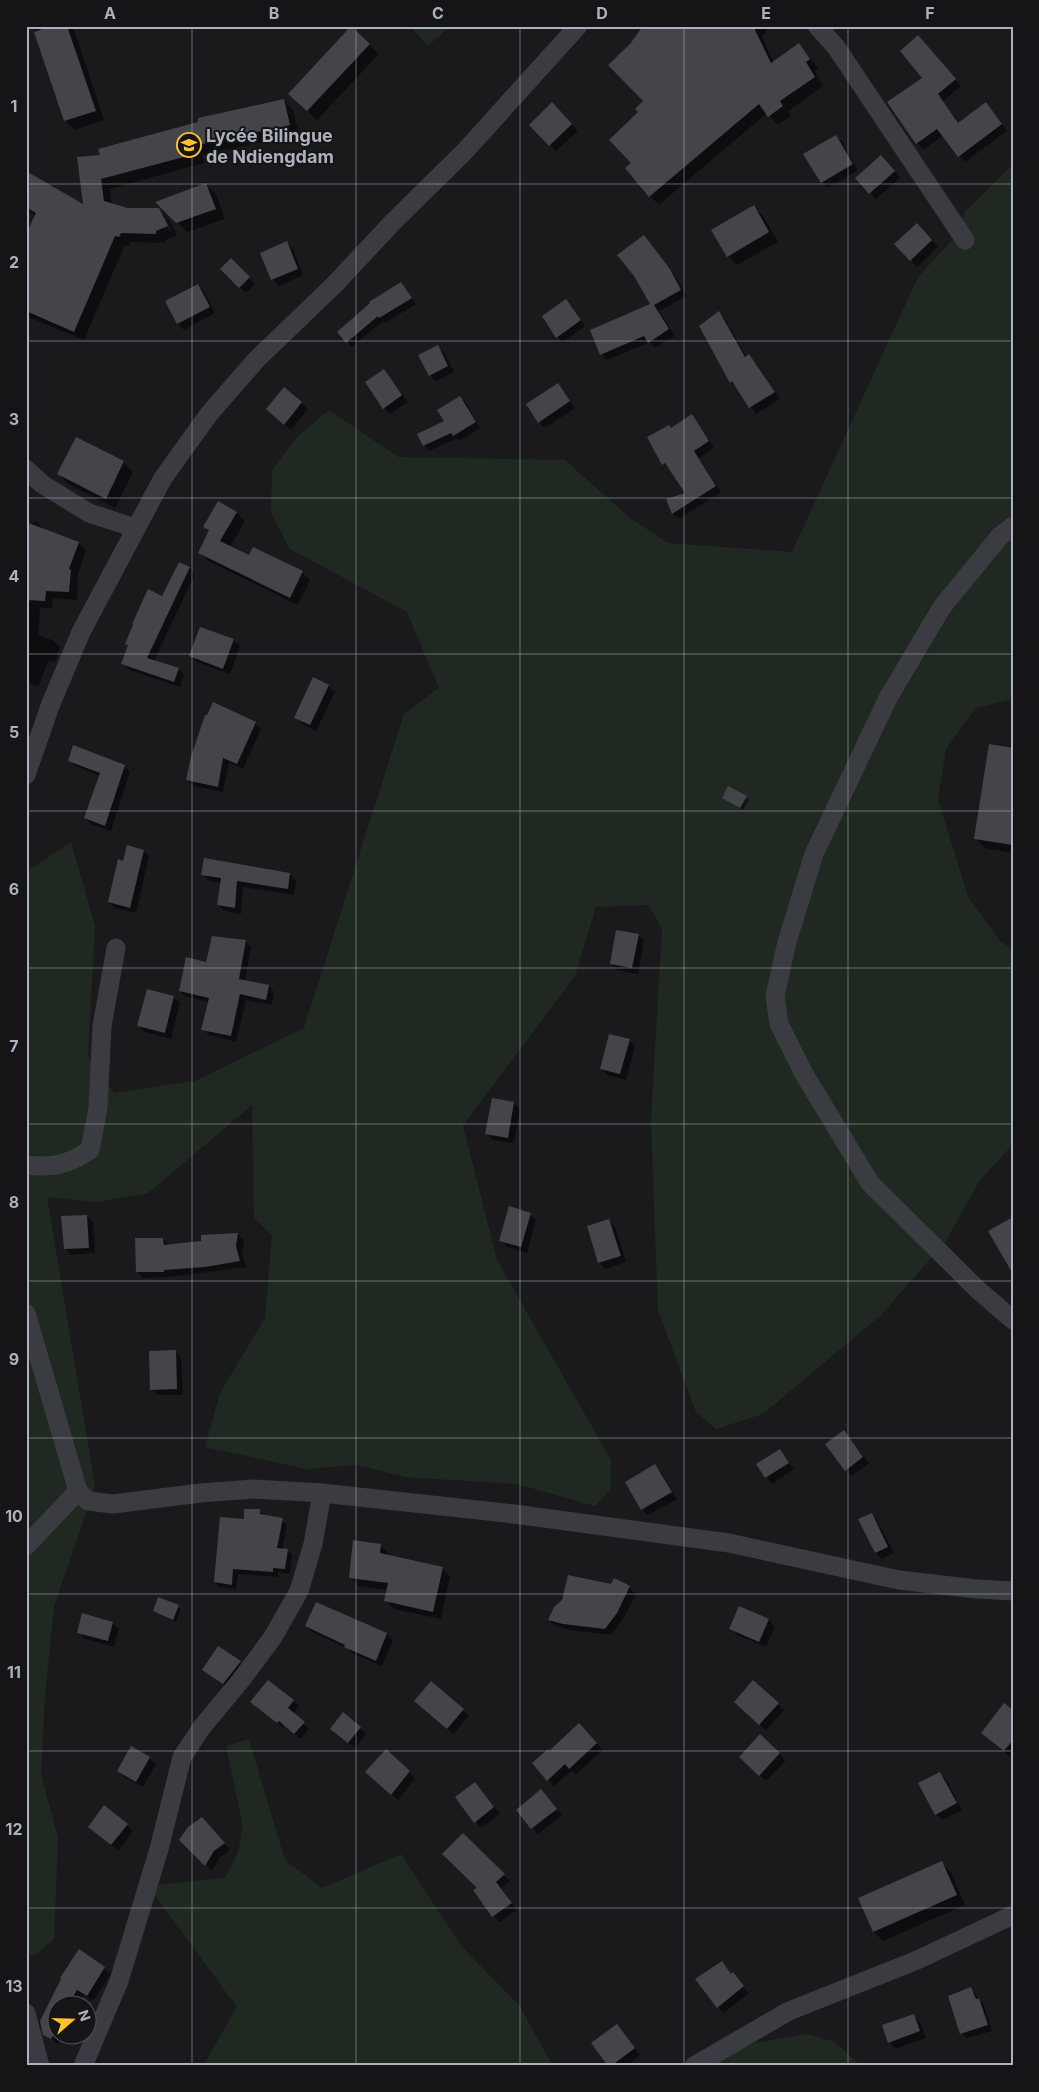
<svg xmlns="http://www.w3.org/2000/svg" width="1039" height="2092" font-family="Inter,sans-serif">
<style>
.green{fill:#1f2921}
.shadow{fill:#0007;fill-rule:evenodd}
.building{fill:#44454a}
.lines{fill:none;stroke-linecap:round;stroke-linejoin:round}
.minor{stroke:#3b3c42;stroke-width:19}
.grid{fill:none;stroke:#acb1bd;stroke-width:1;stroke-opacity:0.55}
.labels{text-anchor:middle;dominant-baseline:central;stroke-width:4;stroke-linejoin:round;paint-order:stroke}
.poi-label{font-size:18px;font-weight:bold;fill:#acb1bd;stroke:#151518;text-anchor:start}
.neatline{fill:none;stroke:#acb1bd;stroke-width:2}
.grid-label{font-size:16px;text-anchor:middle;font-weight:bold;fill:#acb1bd}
</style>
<rect width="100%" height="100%" fill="#1a1a1d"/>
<!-- green -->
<path class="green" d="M410 26H450L428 46Z
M1013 164V699L976 708 946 748 938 799 968 897 1000 941 1013 950V1144L980 1180 946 1241 881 1315 763 1414 716 1429 696 1412 658 1310 651 1120 662 929 649 905 596 907 575 976 463 1125 497 1260 611 1460V1489L595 1506 517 1484 406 1477 356 1465 306 1469 205 1447 220 1393 265 1318 272 1235 254 1218 252 1105 148 1193 97 1202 47 1197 95 1486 54 1607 45 1695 41 1774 58 1838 54 1939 35 1955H26V872L71 842 95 926 88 1056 114 1093 195 1081 304 1028 404 714 439 688 407 612 290 549 271 513 272 470 297 437 329 410 398 457 565 460 630 518 668 543 792 552 918 277 955 237 965 212Z
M249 1739 285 1860 322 1888 401 1854 462 1947 519 2005 553 2066H203L237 2007 148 1886 225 1878 238 1853 243 1826 226 1746Z
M807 2034 835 2042 861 2066H695L755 2043Z"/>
<!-- shadow -->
<path class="shadow" d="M34 26H73L104 120 75 130 65 120Z
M350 26H358L354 31 379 54 317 120 290 94 352 27Z
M645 26H770L762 37 774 63 799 45 818 68 815 71 823 86 788 111 791 116 778 125 767 113 659 205 650 196 633 164 640 112 645 102 631 45Z
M924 43 961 86 943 101 959 124 992 110 1007 131 965 162 943 135 923 150 917 143 924 78Z
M284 101 293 110 299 134 202 155 204 163 110 189 112 205 128 209 159 210 169 220 177 236 165 240V243L130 242 129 246 125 245 84 340 26 316V245L36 216 26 210V172L84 207 101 156ZM162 217H165L172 231 170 232Z
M552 104 578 131 556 151 530 125Z
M26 130 30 164H26Z
M835 136 842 142 858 170 828 188 822 182Z
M887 163 900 178 876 199 857 178Z
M206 184 216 194 225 219 187 232 157 202Z
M753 207 763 216 778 242 737 265 728 256Z
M923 231 938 247 917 267 911 260Z
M644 236 676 277 687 296 659 311 675 336 655 348 650 342 607 360 601 354 652 304Z
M287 243 293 249 303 275 279 286 272 279Z
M231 260 255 284 246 293 222 269Z
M401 283 416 304 385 323 383 321 352 347 347 342 371 304Z
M198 285 204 291 215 313 184 330 178 324Z
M571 305 585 326 562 343 543 316Z
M718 312 725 319 747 358 749 356 755 362 780 399 756 414 738 388 731 382 700 326Z
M437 347 444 353 454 372 436 381 430 375Z
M384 371 408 402 390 414 384 408Z
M558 384 575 408 545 428 539 422Z
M284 389 308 409 291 430 273 415Z
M460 398 466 403 480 428 459 441 457 438 429 451 424 445 446 421Z
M692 416 714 448 699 458 721 492 679 519 673 514 668 500 687 494 670 469 663 464 671 429Z
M77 438 123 462 133 472 115 508 68 484 59 474Z
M219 502 237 513 245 521 230 547 250 557 302 572 310 580 298 605 208 561 200 552 210 531 205 526Z
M37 522 45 530 79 543 86 551 77 577 78 579 77 600 53 598 52 608H40L38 635 52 640 60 647 55 662 49 660 38 687 26 682V523Z
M180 564 190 568 195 574 154 661 178 669 184 675 180 687 129 670 123 664Z
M233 640 240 646 230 674 197 662 191 656Z
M328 686 335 692 316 731 302 724 296 718Z
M255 723 261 729 243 769 229 762 223 792 193 786 187 780Z
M1013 749V853L985 848 975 838Z
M69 760 124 766 130 772 111 831 91 824 85 818 100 776 75 766Z
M746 797 749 800 743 810 723 798Z
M144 851 149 856 136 913 115 908 109 902 124 862Z
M203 874H290L296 880 294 895 243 887 241 914 225 911 218 905 221 883 209 881Z
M638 935 644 941 638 974 617 970 611 963Z
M245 941 251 947 245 981 269 986 274 992 272 1005 246 1000 236 1042 209 1035 203 1029 209 1002 186 997 180 991Z
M173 997 180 1003 171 1039 145 1032 139 1026Z
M629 1040 635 1046 626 1080 607 1075 601 1069Z
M514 1103 520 1109 514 1143 493 1140 487 1133Z
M530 1214 536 1220 527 1253 507 1247 501 1240Z
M86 1216 93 1222 95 1253 71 1255 65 1249Z
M609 1221 615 1227 626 1262 606 1269 599 1263Z
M238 1234 244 1240 242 1253 246 1267 169 1277 143 1278 137 1271 163 1239 169 1245 202 1242Z
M175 1351 181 1357 183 1395H158L151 1389Z
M844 1432 869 1463 852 1476 846 1470Z
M779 1451 794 1469 772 1484 758 1465Z
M655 1466 661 1472 677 1499 648 1515 642 1509Z
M259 1510 264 1515 282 1520 287 1525 282 1550H287L292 1555 290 1574 278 1572V1577L238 1574 236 1589 220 1587 215 1582 245 1520Z
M871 1514 877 1520 894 1553 882 1559 876 1553 860 1520Z
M380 1545 389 1554 388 1556 442 1568 450 1576 441 1619 394 1609 385 1600 388 1590 359 1586 350 1577Z
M614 1580 629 1587 636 1594 623 1619 611 1635 570 1630 555 1626 549 1620 612 1585Z
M159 1599 181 1609 176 1622 154 1611Z
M317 1603 387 1634 393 1640 382 1666 352 1653 347 1648 312 1632 306 1626Z
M768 1620 775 1626 766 1647 737 1635 731 1629Z
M113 1623 119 1629 114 1647 85 1639 79 1633Z
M219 1648 246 1668 230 1689 204 1670Z
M268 1681 299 1706 293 1714 309 1729 300 1739 285 1725 283 1727 258 1708Z
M778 1704 784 1710 766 1730 742 1708Z
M422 1707 463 1710 469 1716 453 1734Z
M1013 1712V1754L1010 1757 983 1733Z
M360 1728 366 1734 355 1748 338 1735Z
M585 1731 603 1750 576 1774 572 1770 554 1786 548 1780Z
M760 1736 786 1760 766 1781 741 1757Z
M386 1751 415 1778 398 1800 373 1778Z
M149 1758 156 1764 143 1787 125 1777 119 1771Z
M940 1773 946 1779 962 1810 942 1820 936 1814Z
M475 1783 500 1814 481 1828 456 1797Z
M547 1797 562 1815 538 1834 518 1810Z
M127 1825 133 1831 118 1851 89 1827Z
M208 1825 230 1850 220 1857 212 1871 180 1840Z
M463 1835 510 1881 501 1888 517 1910 499 1922 475 1891 479 1888Z
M941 1862 951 1872 965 1905 883 1941 874 1932Z
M79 1951 111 1974 93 2001 83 1995 78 2004H58V2034H63L58 2044 45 2034Z
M721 1962 749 1993 724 2013 718 2007Z
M971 1989 984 2005 992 2031 967 2038 962 2033Z
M914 2016 920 2022 926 2038 895 2049 889 2042Z
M617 2025 640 2055 626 2066H610Z"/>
<!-- building -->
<path class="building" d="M50 26H67L96 111 64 121 34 32Z
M351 26 370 44 307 111 288 94Z
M643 26H753L771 63 799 43 810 59 806 62 815 77 780 101 783 106 768 117 759 104 649 197 625 168 631 163 609 140 638 112 635 109 643 101 608 65 630 44Z
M918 35 956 79 938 94 958 123 986 102 1002 124 958 157 937 129 916 144 887 102 922 78 900 51Z
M284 99 290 125 193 146 195 154 101 179 104 201 128 208H159L168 226 156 231V234L121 233 119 237 115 236 74 332 26 311V234L36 213 26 207V171L83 204 77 157 100 155 98 149 198 122V118Z
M552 102 572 124 549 146 529 125Z
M836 135 853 164 821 183 803 154Z
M881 155 895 171 869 194 855 178Z
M206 183 216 209 176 223 155 202Z
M754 205 769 232 727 257 711 230Z
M917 223 932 240 910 261 894 244Z
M644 235 670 269 681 290 654 305 669 329 648 343 644 336 600 355 590 330 650 304 634 276 617 255Z
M287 241 298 269 271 280 260 253Z
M231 258 250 277 239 288 220 269Z
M401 282 412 298 379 318 378 316 346 343 337 332 370 303 369 302Z
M198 284 210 307 177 324 165 301Z
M566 299 581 320 556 338 542 316Z
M719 311 745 357 749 354 775 392 749 408 732 381 730 383 699 326Z
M438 345 448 366 429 376 418 355Z
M384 369 402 395 383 409 365 382Z
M558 383 570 401 538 423 526 404Z
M284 387 302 402 284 425 266 409Z
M460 396 476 422 453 436 451 433 423 446 417 434 444 421 437 410Z
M692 414 709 441 694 451 716 486 672 514 666 499 685 493 665 463 662 465 647 437 669 425 671 428Z
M76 437 124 461 106 499 57 474Z
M218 501 237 512 220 541 249 555 253 547 303 571 290 598 198 553 209 530 203 527Z
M26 522 79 542 69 569 71 570 69 592 46 591 45 601 26 600Z
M179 562 190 567 147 658 179 668 174 682 121 664 128 645 125 644 133 625 132 624 148 589 162 596Z
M200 627 234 639 223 669 189 656Z
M313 677 329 685 310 725 294 718Z
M213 702 256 722 237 764 223 758 218 787 186 780 191 757 205 715H207Z
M989 744 1013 748V845L974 839Z
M73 745 125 765 105 826 84 818 100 773 68 761Z
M728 786 747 796 740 808 722 798Z
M127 845 144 850 130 908 108 902 118 859 123 861Z
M204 858 290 873 288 889 237 881 235 908 217 905 221 878 201 875Z
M616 930 639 934 632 968 610 964Z
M212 936 246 940 239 979 269 985 266 1000 240 994 231 1036 201 1030 209 998 179 991 186 957 206 962Z
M147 989 174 996 165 1033 137 1026Z
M609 1034 630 1039 620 1074 600 1069Z
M492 1098 514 1102 508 1138 485 1134Z
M509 1206 531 1213 521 1247 499 1241Z
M87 1215 89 1248 64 1249 61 1216Z
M1013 1217V1274L988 1231Z
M609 1219 621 1256 598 1263 587 1226Z
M238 1233 236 1246 240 1261 205 1267 164 1270V1272H136L135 1238H163L164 1245 201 1241V1235Z
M176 1350 177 1389 150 1390 149 1351Z
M844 1430 863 1457 845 1471 825 1444Z
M780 1449 789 1463 765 1478 756 1464Z
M655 1464 672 1492 641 1510 625 1482Z
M244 1509H260V1514L283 1518 277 1548 288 1549 285 1569 273 1568V1572L233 1569 232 1585 214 1582 220 1517 244 1519Z
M872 1513 888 1547 875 1553 858 1519Z
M353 1540 381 1544 380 1553 443 1567 433 1612 384 1601 388 1583 349 1578Z
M568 1575 611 1584 614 1578 630 1586 617 1613 605 1629 563 1624 548 1620 554 1607 562 1600Z
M158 1597 179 1605 173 1620 153 1611Z
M316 1602 387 1633 376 1661 344 1647 345 1645 305 1626Z
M739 1606 769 1619 759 1642 729 1629Z
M82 1613 113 1622 108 1641 77 1633Z
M218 1646 241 1661 223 1684 202 1670Z
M268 1680 294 1700 288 1708 305 1722 294 1734 279 1721 277 1723 250 1702Z
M753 1680 779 1703 759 1725 734 1702Z
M431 1681 464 1709 447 1729 414 1701Z
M1004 1703 1013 1710V1740L1004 1751 981 1733Z
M343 1712 361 1727 348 1743 330 1729Z
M579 1723 597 1743 569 1769 565 1764 547 1781 532 1763 548 1749 549 1751Z
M760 1734 780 1753 759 1776 739 1757Z
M131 1746 150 1757 136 1782 117 1771Z
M386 1749 410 1771 391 1795 365 1772Z
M940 1772 957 1803 935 1815 918 1783Z
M475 1782 494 1807 474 1823 455 1797Z
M541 1789 557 1809 531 1829 516 1810Z
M104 1805 128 1824 111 1845 88 1827Z
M202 1817 225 1843 214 1851 205 1866 179 1840 188 1827Z
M463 1833 505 1874 496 1882 512 1903 492 1917 473 1890 477 1888 442 1854Z
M942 1861 957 1895 873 1932 858 1898Z
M79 1949 105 1967 87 1996 77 1990 69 2004H58V2027L51 2039 43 2035 40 2021 61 1979 60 1978Z
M722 1961 731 1974 733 1972 744 1986 717 2008 695 1979Z
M971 1987 976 1999 979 1998 988 2025 960 2034 948 1996Z
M914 2014 920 2031 888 2043 882 2025Z
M617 2024 635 2048 611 2066H608L591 2043Z"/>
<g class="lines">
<!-- minor -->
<path class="minor" d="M817 26 836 47 965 240
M26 469 42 484 89 513 135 528
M1013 526 1000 536 942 607 888 698 814 854 787 942 775 996 779 1024 804 1074 870 1183 977 1289 1013 1320
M26 775 50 706 81 632 163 478 209 414 256 360 334 285 392 223 465 151 578 26
M26 1165C54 1168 67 1165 90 1150L98 1108 102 1026 116 948
M26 1313 78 1491 88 1501 113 1504 200 1493 253 1489 322 1493 514 1514 729 1543 899 1580 977 1589 1013 1591
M26 1546 78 1491
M26 2013 40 2066
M83 2066 119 1981 159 1849 182 1757 202 1727 241 1680 273 1637 299 1591 313 1544 322 1493
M694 2066 789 2011 915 1961 1013 1915"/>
</g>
<!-- grid -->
<path class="grid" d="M192 26V2066M356 26V2066M520 26V2066M684 26V2066M848 26V2066M26 184H1013M26 341H1013M26 498H1013M26 654H1013M26 811H1013M26 968H1013M26 1124H1013M26 1281H1013M26 1438H1013M26 1594H1013M26 1751H1013M26 1908H1013"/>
<!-- icons -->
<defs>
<symbol id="school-ring" viewBox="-11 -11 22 22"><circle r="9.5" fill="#151518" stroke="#ffc130" stroke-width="1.5"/><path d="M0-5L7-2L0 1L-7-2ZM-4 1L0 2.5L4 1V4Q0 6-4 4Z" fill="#ffc130"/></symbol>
</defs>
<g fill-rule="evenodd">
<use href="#school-ring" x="175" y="131" width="28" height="28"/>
</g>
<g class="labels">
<!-- poi labels -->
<g class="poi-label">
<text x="206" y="135">Lycée Bilingue<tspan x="206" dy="21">de Ndiengdam</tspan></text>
</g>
</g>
<!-- border -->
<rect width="1039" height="2092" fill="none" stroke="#151518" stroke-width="55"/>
<!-- north arrow -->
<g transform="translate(72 2020) rotate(70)"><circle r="24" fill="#151518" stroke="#51535a"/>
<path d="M0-4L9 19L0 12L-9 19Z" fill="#ffc130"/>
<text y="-8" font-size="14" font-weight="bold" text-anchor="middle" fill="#acb1bd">N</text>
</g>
<rect x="28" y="28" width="984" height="2036" class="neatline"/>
<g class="grid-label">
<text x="110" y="19">A</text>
<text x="274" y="19">B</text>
<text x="438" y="19">C</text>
<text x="602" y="19">D</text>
<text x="766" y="19">E</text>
<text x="930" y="19">F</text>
<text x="14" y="112">1</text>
<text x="14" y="268">2</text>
<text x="14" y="425">3</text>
<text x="14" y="582">4</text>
<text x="14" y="738">5</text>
<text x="14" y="895">6</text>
<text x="14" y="1052">7</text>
<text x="14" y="1208">8</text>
<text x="14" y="1365">9</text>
<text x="14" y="1522">10</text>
<text x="14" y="1678">11</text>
<text x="14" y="1835">12</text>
<text x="14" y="1992">13</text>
</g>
</svg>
